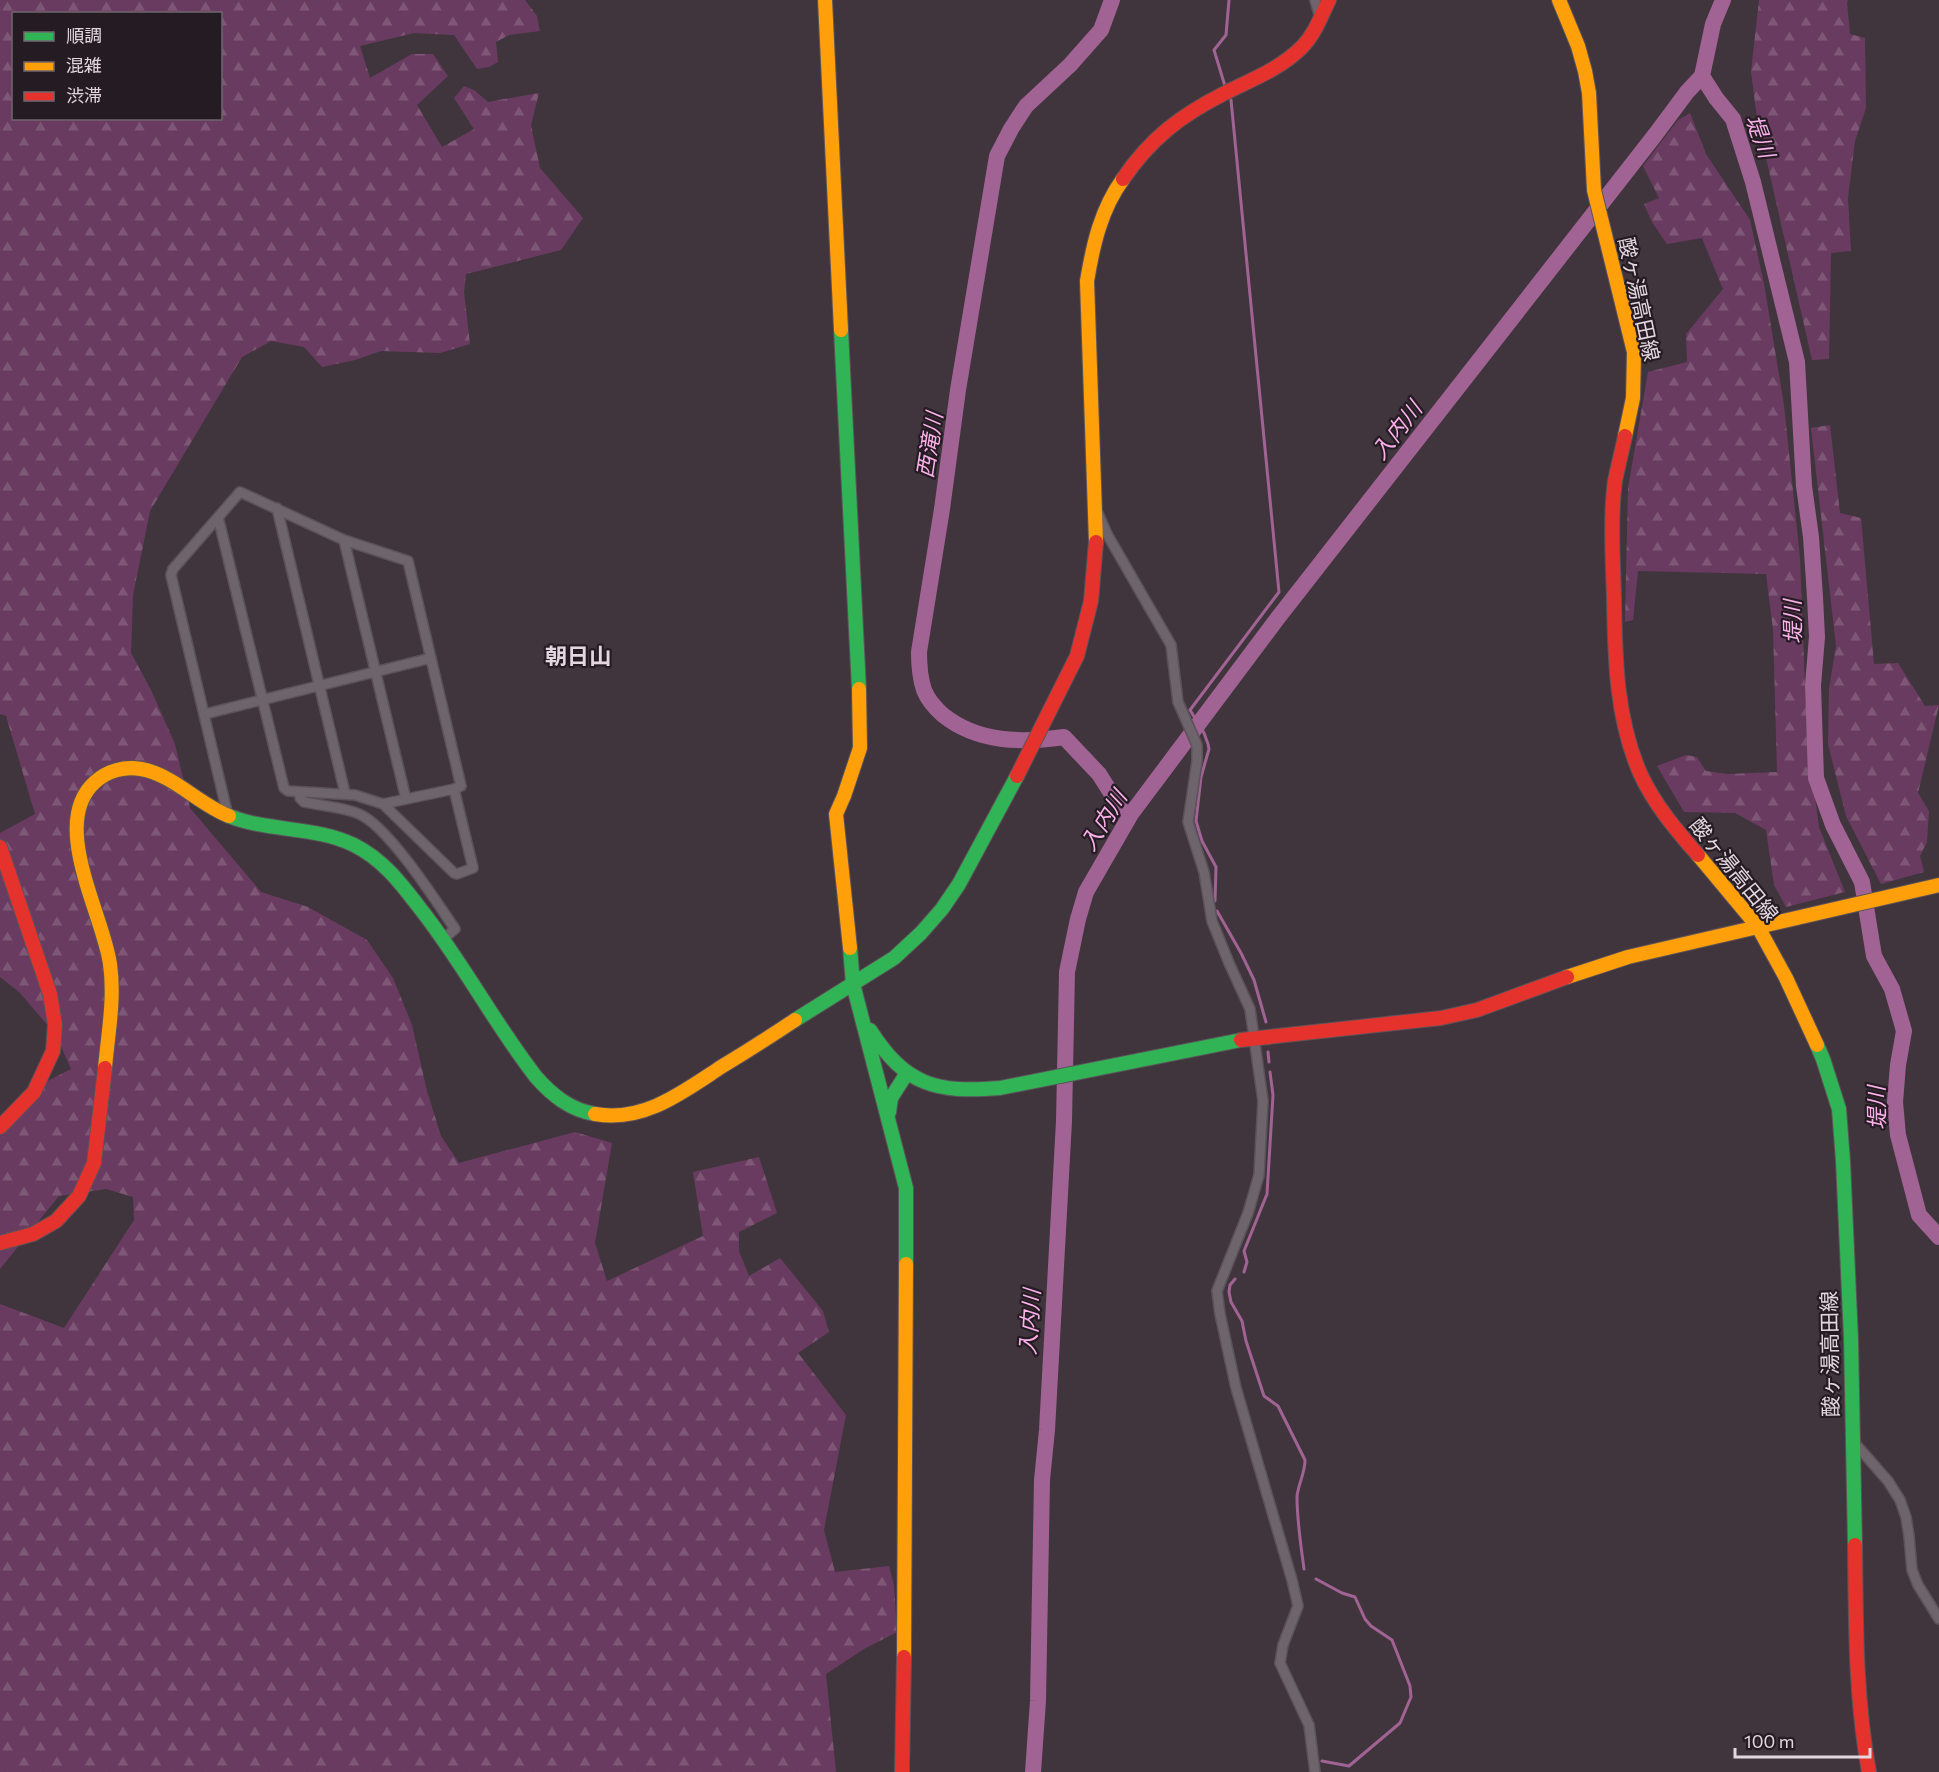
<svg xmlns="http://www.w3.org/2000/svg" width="1939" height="1772" font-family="Commissioner,'Noto Sans JP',sans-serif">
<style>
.forest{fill:url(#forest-firs);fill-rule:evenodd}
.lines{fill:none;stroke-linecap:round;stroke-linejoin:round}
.stream{stroke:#a16394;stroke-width:3}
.river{stroke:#a16394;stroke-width:16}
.street-casing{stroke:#5c5259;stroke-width:12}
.fast-casing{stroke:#5c5259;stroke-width:16}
.slow-casing{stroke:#5c5259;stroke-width:16}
.jam-casing{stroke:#5c5259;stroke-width:16}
.street{stroke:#6d656b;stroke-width:9}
.fast{stroke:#30b455;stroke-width:14}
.slow{stroke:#ff9f0a;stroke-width:14}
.jam{stroke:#e5322d;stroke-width:14}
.labels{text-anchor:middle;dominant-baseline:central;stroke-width:4.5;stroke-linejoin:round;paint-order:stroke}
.street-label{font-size:21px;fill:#e3d6e0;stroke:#251c23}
.water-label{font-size:22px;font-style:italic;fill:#fab0e9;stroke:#251c23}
.neighbourhood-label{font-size:22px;font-weight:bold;fill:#e3d6e0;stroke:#251c23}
</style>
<defs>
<pattern id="forest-firs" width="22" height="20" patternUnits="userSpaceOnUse" patternTransform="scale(1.5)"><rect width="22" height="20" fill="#6a3b60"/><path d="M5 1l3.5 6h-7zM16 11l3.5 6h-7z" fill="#7f5776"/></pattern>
</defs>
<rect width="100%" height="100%" fill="#40353d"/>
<!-- forest -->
<path class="forest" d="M0 0H525L537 16 540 31 509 35 496 42 498 62 489 67 477 69 454 35 414 33 360 46 370 78 412 54H433L448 76 417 105 442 147 474 129 454 98 464 86 474 90 488 102 539 93 531 125 540 168 583 218 561 250 466 274 464 292 470 344 440 353 381 351 355 360 322 367 304 347 271 341 242 357 150 511 133 595 131 653 151 690 175 744 190 808 261 892 308 907 367 940 393 978 412 1025 427 1091 441 1136 459 1163 575 1132 612 1143 595 1243 607 1281 703 1236 693 1172 759 1157 777 1213 739 1232V1251L749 1276 780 1258 823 1311 829 1332 798 1353 846 1415 824 1530 835 1572 889 1566 894 1585 897 1632 864 1649 826 1674 836 1772H0V1304L64 1328 134 1220 133 1197 106 1189 59 1196 0 1269V1119L44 1083 71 1069 56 1035 19 992 0 977V833L35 814 6 716 0 714ZM14 14H220V118H14Z
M1759 0H1848L1847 2 1850 34 1865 38 1866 108 1855 141 1848 198 1851 251 1831 253 1829 359 1812 360 1757 118 1751 72Z
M1690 113 1706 154 1750 220 1764 284 1784 405 1800 558 1807 739 1819 827 1845 892 1786 907 1774 885 1766 830 1735 813 1684 812 1657 766 1686 755 1697 757 1706 771 1728 774 1777 772 1773 630 1766 574 1638 571 1633 620 1625 622 1628 488 1648 372 1687 362 1686 334 1723 289 1702 238 1667 244 1652 222 1644 204 1659 198 1643 166 1678 120Z
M1830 425 1840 513 1861 518 1874 664 1898 663 1925 706 1939 705 1918 793 1929 811 1927 842 1920 856 1924 872 1881 884 1846 816 1828 744 1829 689 1836 646 1811 428Z"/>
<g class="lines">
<!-- stream -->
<path class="stream" d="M1225 86 1214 50 1226 35 1229 0
M1215 901 1216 867 1202 841 1196 821 1201 777 1209 749 1208 744 1204 733 1190 710 1279 592 1231 100
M1217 911 1241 953 1254 980 1266 1022
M1268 1052 1269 1062
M1244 1272 1247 1262 1244 1251 1267 1194 1273 1095 1270 1072
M1235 1279 1230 1285 1229 1292 1231 1302 1242 1321 1246 1341 1264 1396 1278 1406 1305 1460C1305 1474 1298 1484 1297 1497 1297 1521 1301 1546 1304 1569
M1316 1579 1342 1593 1355 1597 1365 1619 1371 1626 1392 1640 1410 1686 1411 1697 1400 1723 1349 1766 1322 1761"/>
<!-- river -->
<path class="river" d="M1112 0 1101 30 1070 65 1026 106 1011 129 997 156 958 390 942 509 919 652C919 665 920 678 924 690 928 700 935 708 943 715 978 743 1022 743 1064 737L1099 774 1120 807
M1723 0 1713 24 1702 76 1716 98 1733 119 1753 182 1797 362 1804 486 1811 537 1815 597 1817 637 1813 685 1816 778 1833 825 1862 882 1874 956 1892 989 1904 1031 1898 1065 1895 1102 1898 1135 1919 1215 1939 1237
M1033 1772 1038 1701 1042 1480 1047 1430 1064 1121 1067 972 1078 919 1086 892 1131 814 1277 619 1655 135 1687 92 1702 76"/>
<defs>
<path id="street" d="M1315 0 1320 18
M277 508 345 793
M1098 513 1107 534 1171 645 1178 702 1197 745V761L1188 822 1204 872 1212 921 1229 963 1250 1009 1263 1101 1259 1175 1248 1213 1217 1291 1220 1314 1236 1388 1292 1580 1298 1606 1283 1645 1280 1663 1309 1725 1315 1772
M218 517 284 788 288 791 355 795 383 804 454 873 457 874 473 868 454 789
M344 540 406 799
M205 714 431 658
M299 792 300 798 304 802C322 806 343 807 359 814 388 826 436 901 455 929L443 939
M228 816 171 575 173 569 240 492 344 540 408 561 461 786 454 789 383 804
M1852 1440 1888 1481 1900 1500 1906 1517 1909 1536 1912 1570 1918 1585 1939 1619"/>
<path id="fast" d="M841 330 859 689
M229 816C269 832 315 826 354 845 382 859 400 882 419 907 462 961 494 1023 536 1077 552 1095 570 1110 595 1114
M850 948 853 984 906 1188V1264
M795 1020 894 958 921 933 942 909 959 884 1017 776
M870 1030C906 1086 936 1093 1000 1088L1241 1040
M1817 1045 1823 1059 1839 1109 1843 1161 1851 1339 1855 1545
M889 1112 891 1098 907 1073"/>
<path id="slow" d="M825 0 841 330
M1559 0 1578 46 1585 71 1589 93 1594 190 1634 352 1633 398 1625 436
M1096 542 1087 281C1093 245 1101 209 1123 179
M1698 855 1758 927 1786 978 1817 1045
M850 948 836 814 844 796 860 748 859 689
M1567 977 1628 957 1939 885
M105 1068C108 1033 115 999 110 964 103 914 49 823 95 782 107 771 124 766 141 769 174 775 198 804 229 816
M595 1114C643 1123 683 1092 721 1067 746 1052 771 1036 795 1020
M904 1657 906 1264"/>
<path id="jam" d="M1123 179C1150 139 1180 116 1223 94 1250 80 1279 70 1302 47 1315 34 1321 16 1329 0
M1625 436C1622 451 1618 466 1615 481 1610 517 1613 562 1614 599 1615 658 1616 718 1640 773 1654 804 1676 830 1698 855
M1017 776 1077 656 1091 601 1096 542
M0 847 50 994 55 1025 53 1051 34 1092 0 1127
M1241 1040 1441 1018 1477 1010 1567 977
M0 1243 33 1234 56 1221 79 1196 94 1163 105 1068
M1855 1545C1856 1622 1855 1696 1869 1772
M902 1772 904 1657"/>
</defs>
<!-- street casing -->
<use href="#street" class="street-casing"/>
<!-- fast casing -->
<use href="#fast" class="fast-casing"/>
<!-- slow casing -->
<use href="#slow" class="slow-casing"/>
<!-- jam casing -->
<use href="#jam" class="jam-casing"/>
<!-- street -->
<use href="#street" class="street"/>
<!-- fast -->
<use href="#fast" class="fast"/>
<!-- slow -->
<use href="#slow" class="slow"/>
<!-- jam -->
<use href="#jam" class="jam"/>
</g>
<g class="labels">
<!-- street labels -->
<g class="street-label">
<text transform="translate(1640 299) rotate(78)">酸ヶ湯高田線</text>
<text transform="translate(1735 869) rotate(51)">酸ヶ湯高田線</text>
<text transform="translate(1829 1354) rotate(-91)">酸ヶ湯高田線</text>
</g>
<!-- water labels -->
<g class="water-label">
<text transform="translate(1761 136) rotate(70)">堤川</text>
<text transform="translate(1396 430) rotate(-52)">入内川</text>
<text transform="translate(929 445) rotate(-81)">西滝川</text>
<text transform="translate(1792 622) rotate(-91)">堤川</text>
<text transform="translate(1103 820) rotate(-58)">入内川</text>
<text transform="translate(1876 1108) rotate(-91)">堤川</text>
<text transform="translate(1029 1322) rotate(-86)">入内川</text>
</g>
<!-- neighbourhood labels -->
<g class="neighbourhood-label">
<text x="578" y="655">朝日山</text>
</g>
</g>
<!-- legend -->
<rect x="12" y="12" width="210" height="108" fill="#251c23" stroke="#71666f" stroke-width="1.5"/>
<rect x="24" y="32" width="30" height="9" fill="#30b455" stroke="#71666f" stroke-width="1.5"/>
<text x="66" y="42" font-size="18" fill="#e3d6e0">順調</text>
<rect x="24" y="62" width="30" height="9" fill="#ff9f0a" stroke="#71666f" stroke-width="1.5"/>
<text x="66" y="72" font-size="18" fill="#e3d6e0">混雑</text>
<rect x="24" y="92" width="30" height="9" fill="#e5322d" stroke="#71666f" stroke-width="1.5"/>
<text x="66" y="102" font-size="18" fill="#e3d6e0">渋滞</text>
<!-- scale -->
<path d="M1735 1748v9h135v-9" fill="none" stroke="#e3d6e0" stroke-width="3"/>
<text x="1744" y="1748" font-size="18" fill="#e3d6e0" stroke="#251c23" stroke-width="4.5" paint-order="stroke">100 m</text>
</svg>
